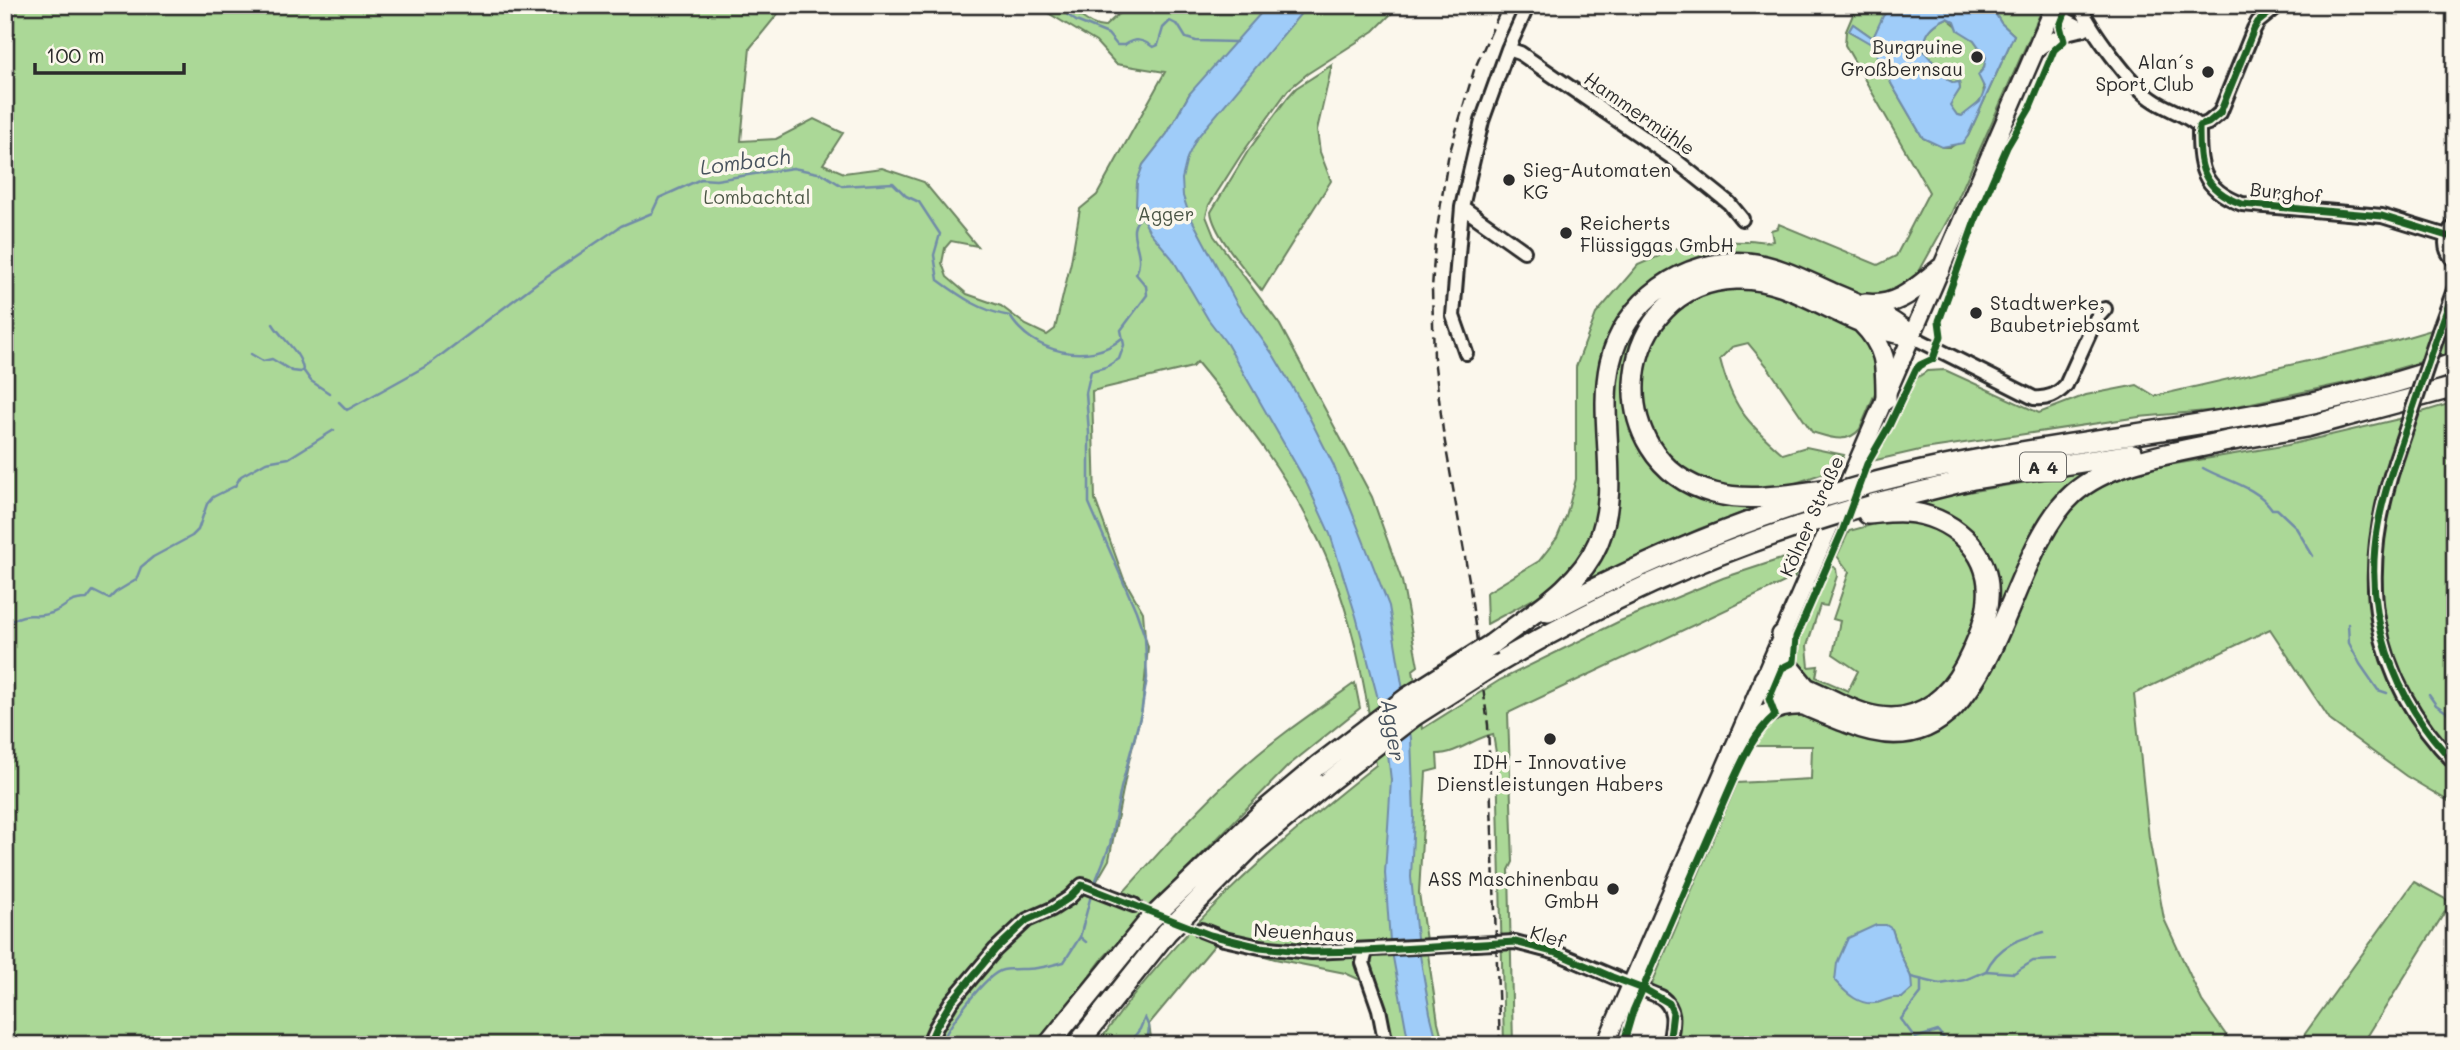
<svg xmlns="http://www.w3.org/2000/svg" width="2460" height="1050" font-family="Mali,sans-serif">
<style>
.green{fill:#abd897;stroke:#6b8261;stroke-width:2;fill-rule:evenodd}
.water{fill:#9fccf9;stroke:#718ca7;stroke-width:2;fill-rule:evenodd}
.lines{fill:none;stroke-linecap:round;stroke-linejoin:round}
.stream{stroke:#718ca7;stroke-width:2.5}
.minor-tunnel{stroke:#d1cec5;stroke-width:12;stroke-dasharray:12 6;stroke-linecap:butt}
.minor-casing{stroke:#2b2b2b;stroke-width:18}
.major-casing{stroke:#2b2b2b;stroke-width:21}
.highway-casing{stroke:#2b2b2b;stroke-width:24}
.minor{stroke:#fbf7ec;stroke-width:12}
.major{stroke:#fbf7ec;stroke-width:16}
.highway{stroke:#fbf7ec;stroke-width:19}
.rail{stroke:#2b2b2b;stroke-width:2.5;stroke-dasharray:10 5;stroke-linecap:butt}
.minor-bridge-casing{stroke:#2b2b2b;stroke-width:18;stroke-linecap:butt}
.highway-bridge-casing{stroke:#2b2b2b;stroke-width:24;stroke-linecap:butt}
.minor-bridge{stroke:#fbf7ec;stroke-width:12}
.highway-bridge{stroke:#fbf7ec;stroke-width:19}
.cycleway-casing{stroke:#fbf7ec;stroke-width:11}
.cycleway{stroke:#1b5e20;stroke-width:7}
.poi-dot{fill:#2b2b2b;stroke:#fbf7ec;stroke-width:2.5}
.labels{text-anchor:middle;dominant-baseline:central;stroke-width:7;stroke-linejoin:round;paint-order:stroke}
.shield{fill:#fbf7ec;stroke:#696865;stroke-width:2}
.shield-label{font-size:18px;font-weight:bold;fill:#2b2b2b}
.poi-label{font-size:19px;fill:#2b2b2b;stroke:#fbf7ec;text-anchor:end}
.street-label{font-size:19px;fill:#2b2b2b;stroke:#fbf7ec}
.park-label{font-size:19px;fill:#4b5646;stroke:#fbf7ec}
.water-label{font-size:21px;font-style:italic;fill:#48535e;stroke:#fbf7ec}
</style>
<rect width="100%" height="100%" fill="#fbf7ec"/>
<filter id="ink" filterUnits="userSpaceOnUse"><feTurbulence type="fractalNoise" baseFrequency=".0143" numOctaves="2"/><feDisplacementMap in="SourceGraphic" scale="14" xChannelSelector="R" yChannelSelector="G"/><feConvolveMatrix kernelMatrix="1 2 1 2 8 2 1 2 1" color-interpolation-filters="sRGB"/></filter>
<g filter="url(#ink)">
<!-- green -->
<path class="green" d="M5 5H785L750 48 741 141 776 139 814 119 843 133 823 164 844 173 882 168 924 182 977 246 951 241 945 248 942 263 947 277 967 294 1001 306 1026 325 1047 335 1055 329 1071 262 1080 209 1097 195 1165 72 1116 64 1096 42 1035 5C1042 5 1051 4 1058 5 1076 8 1086 26 1104 27L1124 9 1134 5H1400L1374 31 1307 74 1288 90 1241 155 1209 205 1206 216 1214 236 1280 325 1372 497 1402 581 1418 666 1413 670 1422 729 1500 680 1620 621 1723 578 1802 552 1795 577 1508 713 1513 862 1509 870 1513 1045H1504L1497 759 1493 734C1474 738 1457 754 1437 754L1438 769 1426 772 1419 893 1438 1022 1444 1045H1390L1368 960 1374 956H1383L1380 942 1323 948 1233 938 1226 932 1220 939 1320 956 1350 957 1357 960 1365 982 1345 973 1275 959 1217 942 1149 1024 1152 1045H1097C1172 935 1273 846 1376 765 1367 690 1352 612 1320 543 1289 477 1243 418 1197 362L1192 367 1092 391 1095 499 1124 579 1143 612 1145 637 1148 647 1142 710 1128 765 1109 860 1095 884 1078 885 1028 922 1083 889 1120 896C1158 854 1196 810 1239 771 1275 738 1315 711 1355 683L1360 708 1288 766 1166 891 1104 957 1038 1045H5ZM1190 93 1136 206 1143 165 1167 134Z
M1857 5H1893L1888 9 1873 38 1853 24 1849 31 1871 43 1892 85 1923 138 1942 147H1951L1968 136 2014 35 2001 23 1990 5H2044L1951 214 1910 288 1877 300 1730 256 1624 314 1600 509 1584 555 1552 589 1487 624 1486 593 1539 561 1557 538 1566 517 1576 479V367L1596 314 1638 265 1694 241 1748 242 1749 240C1758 240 1764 243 1773 241L1771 230 1778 228 1779 224 1878 265 1896 256 1929 192 1845 45 1846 31Z
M1947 18 1974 40 1986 57 1984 68 1980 72C1988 99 1984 99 1963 116L1957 115 1949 105 1960 89 1959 82 1954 83 1948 80 1923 50C1925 33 1931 25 1947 18Z
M1332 65 1317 130 1320 152 1331 181 1262 291C1247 272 1214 235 1211 212L1248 151 1288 97 1296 88Z
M1726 268 1763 271 1798 282 1894 327 1892 329C1848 310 1786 273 1738 274 1619 275 1587 441 1695 490 1714 499 1736 502 1757 501 1764 501 1772 499 1778 500L1699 529 1572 587C1576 581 1584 575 1589 567 1602 550 1610 529 1613 508 1617 472 1610 436 1611 400 1613 326 1654 279 1726 268Z
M1736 285 1781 292 1864 332 1881 379 1860 429C1847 445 1829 437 1812 432L1767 366 1748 343 1732 347 1720 359C1732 406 1746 422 1783 454L1806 447 1844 455 1838 468 1790 485 1748 490 1707 483 1685 471 1655 441 1640 392 1648 348 1672 312 1697 296Z
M2455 323V352L2355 381 2218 410 2139 417 1924 449 1872 461 1891 428 1911 382 1927 371 1945 370 2039 413 2086 395 2137 385 2155 396 2394 341Z
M2455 402V507L2446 511 2455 531V805L2406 776 2331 721 2270 629 2134 694 2149 838 2164 919 2202 1001 2233 1045H1676C1679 1014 1681 1001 1651 986L1737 783 1811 779 1812 746H1753L1778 712 1948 722 1963 710 1981 686 2037 556 2073 503 2121 473 2288 445 2399 419ZM1892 929 1901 956 1911 977 1902 998 1889 997 1879 1002Z
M2099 470 2072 489 2042 524 1971 679C1917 758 1856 720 1786 691L1778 685 1788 687C1820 701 1857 725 1893 722 1937 719 1960 687 1977 650 2010 574 1987 521 1902 507L1950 495Z
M1890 520 1921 522 1962 544 1977 569 1981 608 1954 674 1921 705 1885 711 1817 688 1796 661 1797 640 1830 563 1836 569 1837 576 1827 606 1820 605 1807 646 1809 667 1818 666 1816 677 1848 691 1858 671 1833 654 1840 621 1833 619 1849 572 1837 556 1849 531Z
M2414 882 2451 902 2362 1045H2297Z"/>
<!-- water -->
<path class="water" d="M1268 5H1308L1196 139 1187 158 1182 179 1183 196 1189 214 1237 304 1274 356 1303 405 1333 464 1389 606 1411 738 1414 816 1411 877 1417 938 1430 1013 1438 1045H1409L1390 941 1385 873 1391 780 1388 755 1377 695 1356 616 1330 534 1307 484 1227 344 1208 319 1172 258 1149 231 1136 205 1137 182 1143 165 1167 134 1190 93Z
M1893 5H1990L2001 23 2014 35 1968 136 1963 143 1942 147 1923 138 1892 85 1871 44 1849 31 1853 24 1873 38 1883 16ZM1947 18 1955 22 1958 30 1974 40 1986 57 1984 68 1978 75 1985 89 1980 102 1962 116 1957 115 1950 105 1960 89 1959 82 1954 83 1948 80 1923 50C1925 33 1931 25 1947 18Z
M1876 925H1886L1892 929 1901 956 1911 977 1912 989 1902 998C1893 997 1888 999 1880 1002 1861 1008 1846 993 1835 981L1837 963 1848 938Z"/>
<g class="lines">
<!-- stream -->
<path class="stream" d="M1054 5 1076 21 1108 34 1117 45H1124C1135 38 1142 39 1153 47L1158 45 1163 28 1170 21 1178 25 1186 38 1196 41 1236 42
M273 324C282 339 301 352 303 370
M251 354 263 361 272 359 292 371 300 372 303 370 311 381 329 393
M339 402 347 410 428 365 538 282 621 226 652 213 659 198 701 179 716 180 793 168 823 174 842 186 893 183 906 196 919 202 940 234 934 255 938 280C961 297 981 311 1010 316 1031 352 1089 367 1122 338
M2203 468C2226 481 2256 486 2272 509H2277L2295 526 2313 556
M2348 624 2349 643 2360 664 2378 690 2387 693
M5 625C30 608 31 620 52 613 69 607 64 600 87 599L93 591 109 599 116 592 136 580 141 567 153 557 192 536 198 530 207 504 213 497 235 486 241 476 266 462 289 458 334 430
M2429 695 2436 705 2455 718
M1096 880 1110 845 1121 788 1141 713 1147 678 1145 637 1136 611 1089 503V433L1086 393 1091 371 1106 367 1119 359 1124 345 1121 330 1147 295 1146 286 1136 274C1148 250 1120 231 1144 215
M1086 942 1080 937 1090 899
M1986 971C1998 945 2019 939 2044 932
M1911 977 1940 984 1965 980 1986 971 2014 973 2033 961 2056 960
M1921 980V993L1901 1019 1915 1038 1938 1031 1949 1045
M1145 1018 1149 1027 1147 1045
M940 1045C948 1027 985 974 1003 970 1014 968 1026 970 1037 968 1046 967 1055 964 1064 962L1080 937
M1128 1045 1140 1029 1145 1017"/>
<!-- minor-tunnel -->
<path class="minor-tunnel" d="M1134 905 1201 930"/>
<defs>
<path id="minor" d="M2080 5C2089 28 2132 86 2152 99 2167 110 2185 113 2199 126
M2279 5 2258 22 2254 29 2220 113 2208 123 2199 126C2199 166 2200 188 2242 204L2382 216 2447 236
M2054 6 2063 18 2084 29
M1508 49 1520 53 1674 159 1729 203 1742 219
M2036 51C2052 39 2063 32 2084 29
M1462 207 1524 251
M2455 225C2443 236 2443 250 2455 261
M2439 331 2455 287
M1911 336 2034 398C2048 399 2057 395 2066 385L2096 319 2105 309
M1466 353 1453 316 1462 207 1482 121 1508 49 1528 5
M2395 462C2358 576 2368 674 2455 763
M1201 930 1224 939 1260 947 1312 952 1515 942 1557 953 1661 997C1678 1010 1672 1026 1669 1045
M1366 951 1363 963 1379 1009 1386 1045
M928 1045 936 1027 951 1002 995 950 1027 920 1052 909 1069 898 1082 885 1134 905"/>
<path id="major" d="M1605 1045 2055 5"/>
<path id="highway" d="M1865 304C1897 308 1916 288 1940 269
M1862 323C1887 348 1886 366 1886 399
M2222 442 2306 427 2455 387
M1865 485C2058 433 2267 431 2455 363
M1830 489C1793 494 1751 503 1714 493 1595 461 1614 283 1736 279 1781 277 1821 306 1861 322 1874 328 1888 331 1901 334
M1856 508 1973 479 2133 454
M1548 612C1634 567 1723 528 1816 499
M1782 635 1787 665 1806 688
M1492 644C1529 615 1579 588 1598 543 1622 485 1597 422 1610 363 1624 301 1684 258 1748 263 1778 266 1805 281 1832 293 1861 305 1888 316 1911 336
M1494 665C1599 604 1702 556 1818 520
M1764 679C1786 701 1819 711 1848 723 1995 784 1998 561 2073 494 2112 459 2182 452 2232 440
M1767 679C1813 678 1851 725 1903 717 1937 711 1958 683 1971 654 1979 636 1987 618 1988 598 1992 550 1950 515 1905 512 1893 511 1880 513 1868 514
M1734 750C1756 722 1766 703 1805 705
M1048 1045 1150 920 1264 811 1319 765
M1077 1045 1167 932 1254 844 1327 783"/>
</defs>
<!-- minor casing -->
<use href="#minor" class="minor-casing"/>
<!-- major casing -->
<use href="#major" class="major-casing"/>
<!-- highway casing -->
<use href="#highway" class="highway-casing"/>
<!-- minor -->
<use href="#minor" class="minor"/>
<!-- major -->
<use href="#major" class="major"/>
<!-- highway -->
<use href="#highway" class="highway"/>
<!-- rail -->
<path class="rail" d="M1500 1045 1488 725 1469 580 1443 431 1434 358 1432 289 1435 242 1448 158 1474 70 1503 5"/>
<defs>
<path id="minor-bridge" d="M2395 462 2439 331"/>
<path id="highway-bridge" d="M1827 496 1865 485
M1818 520 1856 508
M1319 765 1407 698 1492 644
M1327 783 1414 716 1494 665"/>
</defs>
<!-- minor-bridge casing -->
<use href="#minor-bridge" class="minor-bridge-casing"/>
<!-- highway-bridge casing -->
<use href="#highway-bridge" class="highway-bridge-casing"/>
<!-- minor-bridge -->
<use href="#minor-bridge" class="minor-bridge"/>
<!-- highway-bridge -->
<use href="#highway-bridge" class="highway-bridge"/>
<defs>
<path id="cycleway" d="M2279 5 2258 22 2254 29 2220 113 2208 123 2199 126C2199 166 2200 188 2242 204L2382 216 2447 236
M2455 287C2439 332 2423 377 2408 423 2397 456 2384 490 2378 525 2362 612 2393 700 2455 763
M928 1045 936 1027 951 1002 995 950 1027 920 1052 909 1069 898 1082 885 1210 935 1260 947 1312 952 1366 951 1515 942 1557 953 1612 977 1646 990 1669 1003 1673 1012 1669 1045
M1623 1045 1633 1011 1732 783C1743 759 1754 733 1775 715L1769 699 1782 668 1794 662 1796 637 1842 532 1867 464 1889 426 1916 369 1920 365 1933 359 1941 336 1939 321 1975 221 2007 147 2030 108 2054 50 2064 41 2060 26 2068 5"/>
</defs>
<!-- cycleway casing -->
<use href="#cycleway" class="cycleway-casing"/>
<!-- cycleway -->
<use href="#cycleway" class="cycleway"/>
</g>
</g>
<!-- markers -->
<g class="poi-dot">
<circle cx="1977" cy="57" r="7"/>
<circle cx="2208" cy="72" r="7"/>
<circle cx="1509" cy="180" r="7"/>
<circle cx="1566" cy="233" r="7"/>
<circle cx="1976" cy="313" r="7"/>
<circle cx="1550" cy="739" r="7"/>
<circle cx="1613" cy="889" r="7"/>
</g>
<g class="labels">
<!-- shield labels -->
<rect class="shield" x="2020" y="452.5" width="46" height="29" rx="5"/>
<g class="shield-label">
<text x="2043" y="467">A 4</text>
</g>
<!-- poi labels -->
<g class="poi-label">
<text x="1963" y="46">Burgruine<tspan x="1963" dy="22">Großbernsau</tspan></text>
<text x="2194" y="61">Alan´s<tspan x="2194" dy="22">Sport Club</tspan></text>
<text x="1523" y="169" text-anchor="start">Sieg-Automaten<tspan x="1523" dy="22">KG</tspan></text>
<text x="1580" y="222" text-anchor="start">Reicherts<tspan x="1580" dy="22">Flüssiggas GmbH</tspan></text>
<text x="1990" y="302" text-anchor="start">Stadtwerke,<tspan x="1990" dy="22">Baubetriebsamt</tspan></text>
<text x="1550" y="761" text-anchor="middle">IDH - Innovative<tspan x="1550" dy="22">Dienstleistungen Habers</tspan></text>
<text x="1599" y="878">ASS Maschinenbau<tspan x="1599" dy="22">GmbH</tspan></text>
</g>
<!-- street labels -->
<g class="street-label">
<text transform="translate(1640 113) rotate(35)">Hammermühle</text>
<text transform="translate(2286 192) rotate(6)">Burghof</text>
<text transform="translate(1811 516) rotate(-66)">Kölner Straße</text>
<text transform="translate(1304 932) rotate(3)">Neuenhaus</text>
<text transform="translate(1548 936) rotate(17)">Klef</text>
</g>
<!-- park labels -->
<g class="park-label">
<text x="757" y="196">Lombachtal</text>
<text x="1166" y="213">Agger</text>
</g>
<!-- water labels -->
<g class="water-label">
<text transform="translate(745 161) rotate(-7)">Lombach</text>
<text transform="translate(1394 730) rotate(81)">Agger</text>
</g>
</g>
<!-- margin -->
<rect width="2460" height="1050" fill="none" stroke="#fbf7ec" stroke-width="28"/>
<rect x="14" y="14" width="2432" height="1022" fill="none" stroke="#2b2b2b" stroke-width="2.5" filter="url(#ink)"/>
<!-- scale -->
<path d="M35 63v10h149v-10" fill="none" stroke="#2b2b2b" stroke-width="3.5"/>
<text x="46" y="63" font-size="21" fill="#2b2b2b" stroke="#fbf7ec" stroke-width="5" paint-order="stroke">100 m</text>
</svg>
